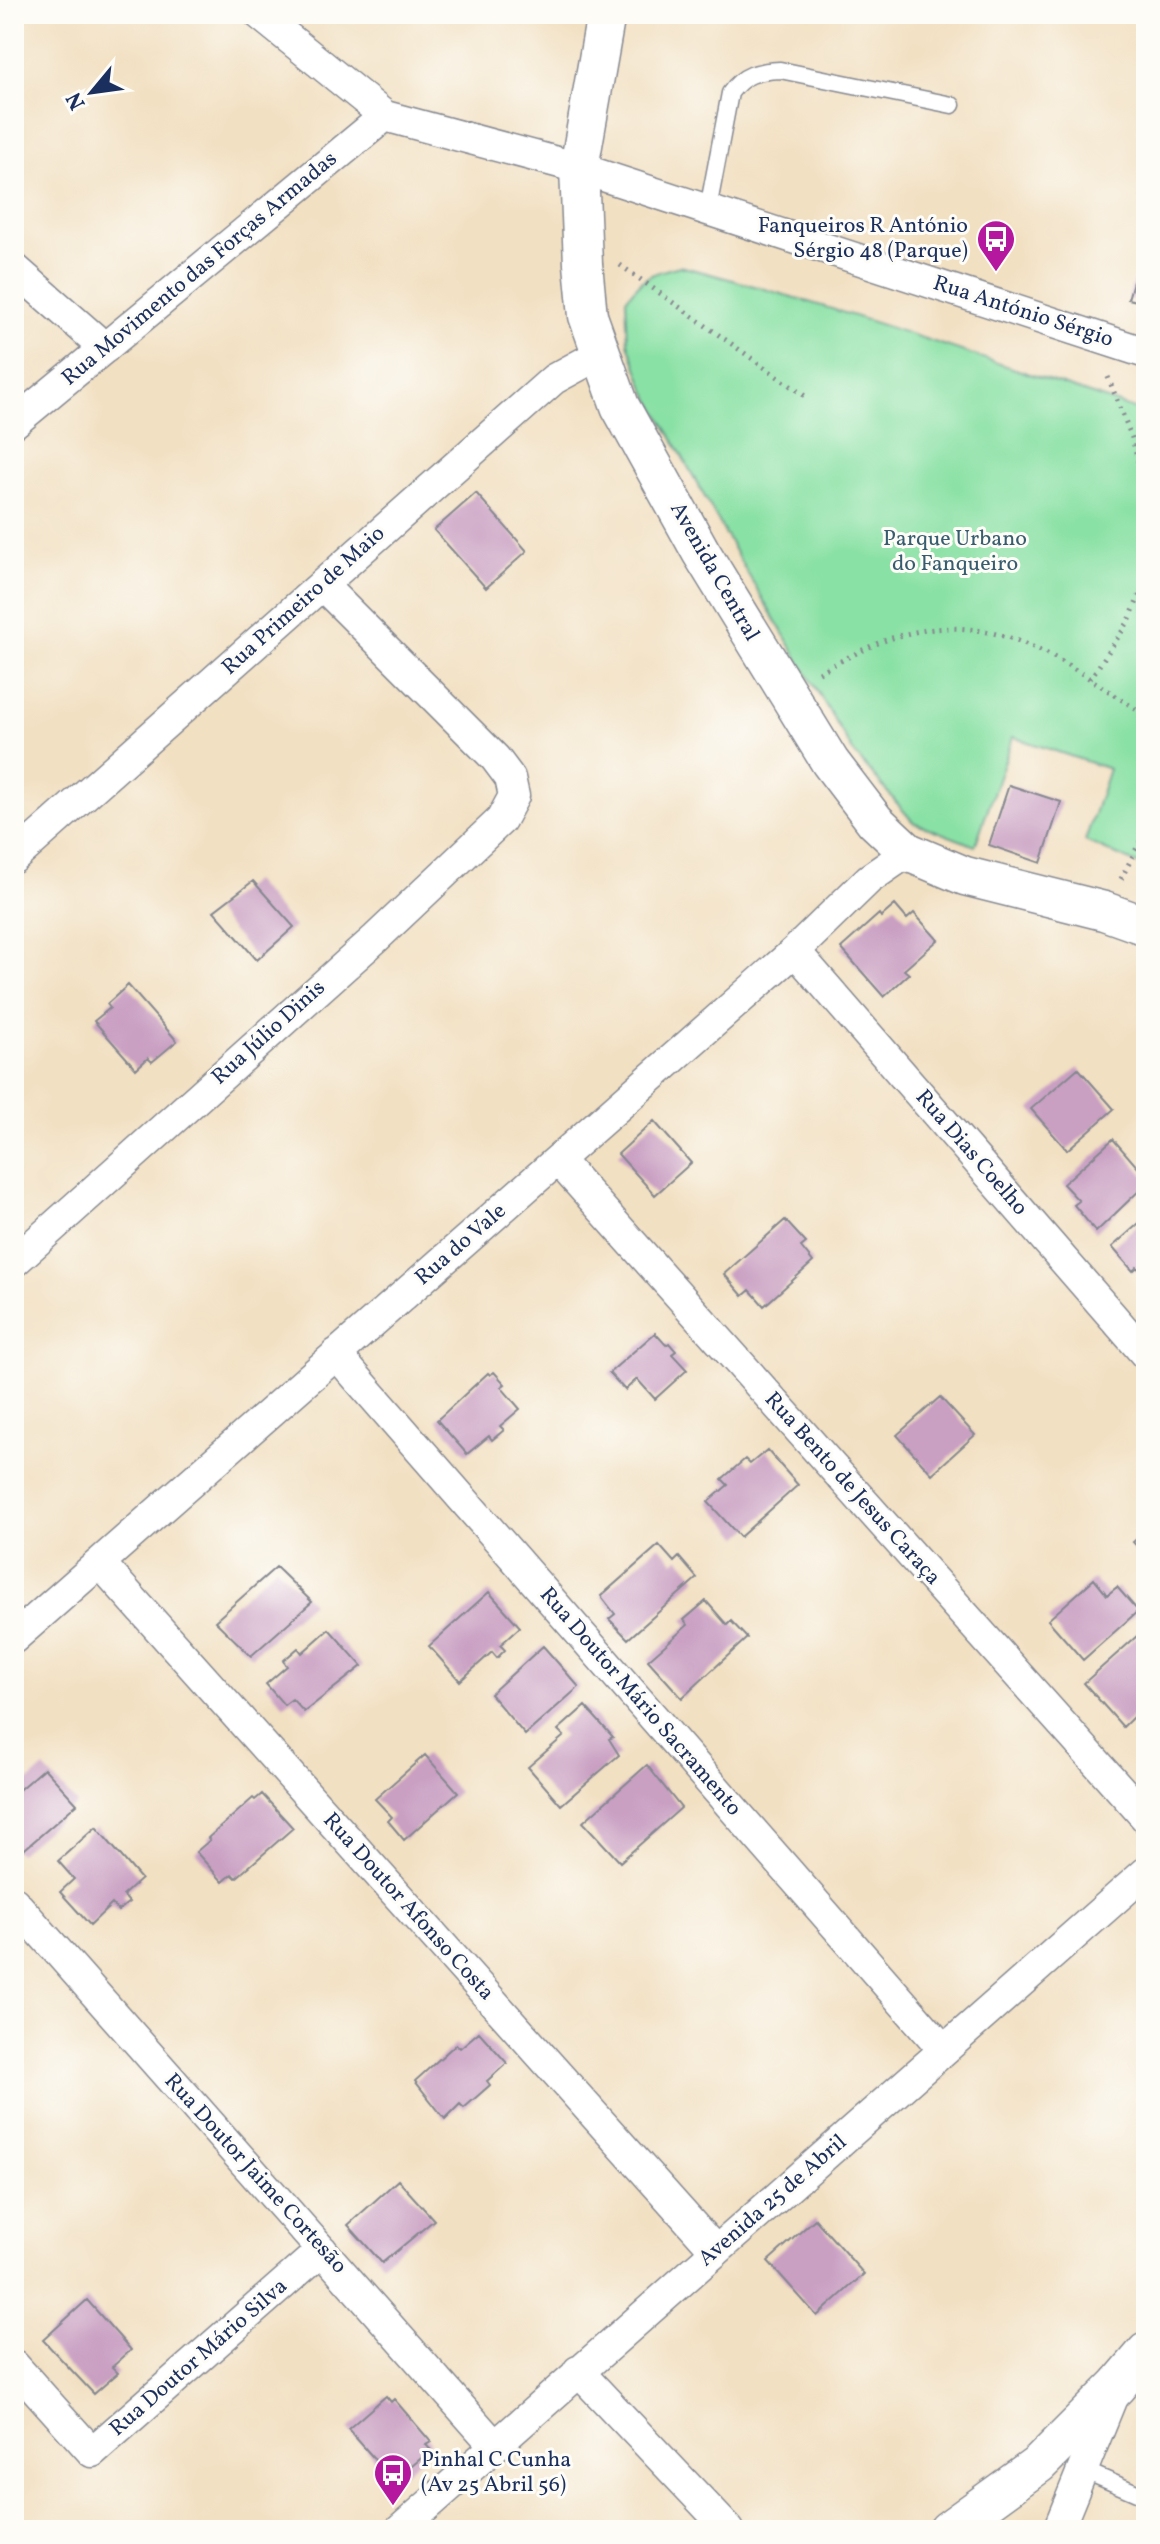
<svg xmlns="http://www.w3.org/2000/svg" width="1160" height="2544" font-family="Vollkorn,serif">
<style>
.green{fill:#8ae1a5;stroke:#528882;stroke-width:2}
.building{fill:#c99fc2}
.lines{fill:none;stroke-linecap:round;stroke-linejoin:round}
.service-casing{stroke:#868890;stroke-width:19}
.minor-casing{stroke:#868890;stroke-width:33}
.tertiary-casing{stroke:#868890;stroke-width:41}
.path{stroke:#868890;stroke-width:5;stroke-dasharray:2 6;stroke-linecap:butt}
.service{stroke:#fff;stroke-width:16}
.minor{stroke:#fff;stroke-width:30}
.tertiary{stroke:#fff;stroke-width:38}
.labels{text-anchor:middle;dominant-baseline:central;stroke-width:6;stroke-linejoin:round;paint-order:stroke}
.poi-label{font-size:22px;fill:#1b2f5e;stroke:#fdfcf7;text-anchor:end}
.street-label{font-size:22px;fill:#1b2f5e;stroke:#fdfcf7}
.park-label{font-size:22px;fill:#375c70;stroke:#fdfcf7}
</style>
<rect width="100%" height="100%" fill="#fdfcf7"/>
<filter id="ink" filterUnits="userSpaceOnUse"><feTurbulence type="fractalNoise" baseFrequency=".0125" numOctaves="2"/><feDisplacementMap in="SourceGraphic" scale="16" xChannelSelector="R" yChannelSelector="G"/><feConvolveMatrix kernelMatrix="1 2 1 2 8 2 1 2 1" color-interpolation-filters="sRGB"/></filter>
<filter id="wash" filterUnits="userSpaceOnUse"><feTurbulence type="fractalNoise" baseFrequency=".006" numOctaves="4" result="noise"/><feDisplacementMap in="SourceGraphic" scale="32" xChannelSelector="R" yChannelSelector="G"/><feGaussianBlur stdDeviation="1.8" result="paint"/><feColorMatrix in="noise" values="0 0 0 0 0 0 0 0 0 0 0 0 0 0 0 0 0 1.4 0 .05"/><feComposite in="paint" operator="in"/></filter>
<g filter="url(#wash)">
<rect width="100%" height="100%" fill="#f2e0c2"/>
<!-- green -->
<path class="green" d="M680 266C838 306 992 362 1146 413V868L1085 841 1109 769 1013 737 975 846 913 822 854 753 742 564 645 389 628 343 626 299C644 275 652 273 680 266Z"/>
<g id="blocks">
<!-- building -->
<path class="building" d="M1133 282 1146 286V303L1128 299Z
M14 385 23 396 14 403Z
M476 493 527 551 486 588 434 530Z
M1009 785 1061 802 1041 863 989 845Z
M253 881 294 927 257 960 214 911Z
M895 905 907 919 914 913 938 940 904 970 909 974 884 997 841 948 879 914 881 917Z
M128 985 177 1041 152 1062 148 1058 136 1069 94 1021 110 1008 107 1004Z
M1078 1068 1114 1109 1067 1150 1031 1109Z
M654 1121 691 1163 655 1195 618 1154Z
M1113 1139 1146 1177V1184L1096 1232 1074 1205 1079 1201 1063 1184Z
M1146 1217V1277L1137 1267 1133 1271 1112 1247Z
M785 1220 806 1243 801 1247 813 1262 764 1306 750 1290 743 1296 724 1274Z
M655 1333 666 1345 669 1343 676 1351 672 1354 687 1370 655 1399 637 1379 625 1390 609 1373Z
M494 1372 505 1384 501 1387 520 1409 500 1426 504 1430 492 1440 489 1436 467 1454 437 1420 488 1373 490 1375Z
M940 1397 975 1435 932 1474 897 1435Z
M767 1450 798 1485 740 1537 708 1502 728 1485 722 1479 745 1459 750 1464Z
M1146 1531V1556L1133 1542Z
M659 1545 674 1562 679 1557 697 1578 628 1639 609 1619 615 1614 601 1596Z
M276 1567 312 1602 251 1656 215 1621Z
M1094 1579 1107 1595 1117 1587 1138 1611 1083 1660 1048 1620Z
M489 1592 520 1627 500 1645 505 1650 497 1658 492 1652 460 1681 429 1646Z
M706 1601 727 1625 731 1621 747 1638 682 1698 648 1660 688 1625 684 1620Z
M329 1629 362 1666 304 1712 292 1699 284 1705 266 1684 287 1666 283 1661 298 1648 302 1653Z
M1137 1636 1146 1647V1704L1123 1727 1084 1683Z
M543 1646 579 1687 525 1735 490 1694Z
M585 1706 613 1737 609 1739 619 1755 561 1805 528 1767 564 1736 558 1730Z
M1146 1745V1762L1137 1752Z
M425 1755 458 1792 404 1840 388 1821 392 1817 375 1799Z
M647 1765 681 1808 620 1862 583 1822Z
M44 1768 77 1804 19 1854 14 1848V1794Z
M262 1794 293 1828 236 1878 232 1874 223 1882 196 1852 210 1840 208 1838 253 1798 255 1800Z
M96 1827 141 1879 123 1895 129 1902 118 1911 112 1904 90 1925 60 1892 74 1879 58 1861Z
M479 2032 507 2063 487 2081 490 2085 464 2108 460 2104 445 2119 415 2081 456 2044 460 2048Z
M398 2180 434 2220 382 2263 348 2225Z
M815 2219 864 2274 817 2316 768 2261Z
M87 2300 131 2350 112 2367 118 2373 94 2394 43 2340Z
M386 2396 391 2402 394 2399 431 2442 426 2445 431 2450 394 2481 348 2429Z"/>
</g>
</g>
<g filter="url(#ink)">
<use href="#blocks" fill-opacity="0" stroke="#868890" stroke-width="2"/>
<g class="lines">
<defs>
<path id="service" d="M708 209 730 93C743 74 758 71 780 70L952 105
M1083 2470 1146 2497"/>
<path id="minor" d="M259 14 385 116 579 168 1146 353
M14 268 105 348
M14 423 385 116
M14 858 554 379 600 354
M795 951 1146 1355
M558 1160 1146 1818
M14 1262 376 938 501 820 514 796 510 778 495 758 322 585
M336 1354 944 2050
M100 1563 716 2251
M14 1638 795 951 869 879 908 852
M14 1902 495 2446
M14 2365 92 2452 322 2250
M578 2371 729 2530
M400 2530 1146 1872
M1058 2530 1113 2395"/>
<path id="tertiary" d="M606 14 579 168 583 264 588 316 620 406 701 552 830 762 875 821 908 852 965 876 1104 911 1146 926
M948 2530 1039 2464 1117 2386 1146 2352"/>
</defs>
<!-- service casing -->
<use href="#service" class="service-casing"/>
<!-- minor casing -->
<use href="#minor" class="minor-casing"/>
<!-- tertiary casing -->
<use href="#tertiary" class="tertiary-casing"/>
<!-- path -->
<path class="path" d="M620 265 805 396
M1108 377 1132 438 1146 493
M819 672C842 661 867 646 892 638 995 605 1064 662 1146 716
M1090 679 1129 621 1146 579
M1121 879 1146 830"/>
<!-- service -->
<use href="#service" class="service"/>
<!-- minor -->
<use href="#minor" class="minor"/>
<!-- tertiary -->
<use href="#tertiary" class="tertiary"/>
</g>
</g>
<!-- icons -->
<defs>
<symbol id="bus-pin" viewBox="-11 -11 22 30"><path d="M0 17L-7.5 6A9.5 9.5 0 1 1 7.5 6Z" fill="#b5179e" stroke="#fdfcf7"/><path d="M-5-6H5V4H4V6H2V4H-2V6H-4V4H-5ZM-3.5-4V0h7V-4ZM-3.5 1.2v1.5H-2V1.2ZM2 1.2v1.5H3.5V1.2Z" fill="#fff"/></symbol>
</defs>
<g fill-rule="evenodd">
<use href="#bus-pin" x="974" y="217" width="44" height="60"/>
<use href="#bus-pin" x="371" y="2451" width="44" height="60"/>
</g>
<g class="labels">
<!-- poi labels -->
<g class="poi-label">
<text x="968" y="226">Fanqueiros R António<tspan x="968" dy="25">Sérgio 48 (Parque)</tspan></text>
<text x="421" y="2460" text-anchor="start">Pinhal C Cunha<tspan x="421" dy="25">(Av 25 Abril 56)</tspan></text>
</g>
<!-- street labels -->
<g class="street-label">
<text transform="translate(200 269) rotate(-40)">Rua Movimento das Forças Armadas</text>
<text transform="translate(1023 312) rotate(18)">Rua António Sérgio</text>
<text transform="translate(714 572) rotate(60)">Avenida Central</text>
<text transform="translate(304 601) rotate(-42)">Rua Primeiro de Maio</text>
<text transform="translate(269 1033) rotate(-42)">Rua Júlio Dinis</text>
<text transform="translate(971 1153) rotate(49)">Rua Dias Coelho</text>
<text transform="translate(461 1245) rotate(-41)">Rua do Vale</text>
<text transform="translate(852 1489) rotate(48)">Rua Bento de Jesus Caraça</text>
<text transform="translate(640 1702) rotate(49)">Rua Doutor Mário Sacramento</text>
<text transform="translate(408 1907) rotate(48)">Rua Doutor Afonso Costa</text>
<text transform="translate(255 2174) rotate(48)">Rua Doutor Jaime Cortesão</text>
<text transform="translate(773 2201) rotate(-41)">Avenida 25 de Abril</text>
<text transform="translate(199 2358) rotate(-41)">Rua Doutor Mário Silva</text>
</g>
<!-- park labels -->
<g class="park-label">
<text x="955" y="539">Parque Urbano<tspan x="955" dy="25">do Fanqueiro</tspan></text>
</g>
</g>
<!-- margin -->
<rect width="1160" height="2544" fill="none" stroke="#fdfcf7" stroke-width="48"/>
<!-- north arrow -->
<g transform="translate(92 92) rotate(241)" stroke="#fdfcf7" stroke-width="6" paint-order="stroke">
<path d="M0-6L14 30L0 20L-14 30Z" fill="#1b2f5e"/>
<text y="-12" font-size="22" font-weight="bold" text-anchor="middle" fill="#1b2f5e">N</text>
</g>
</svg>
